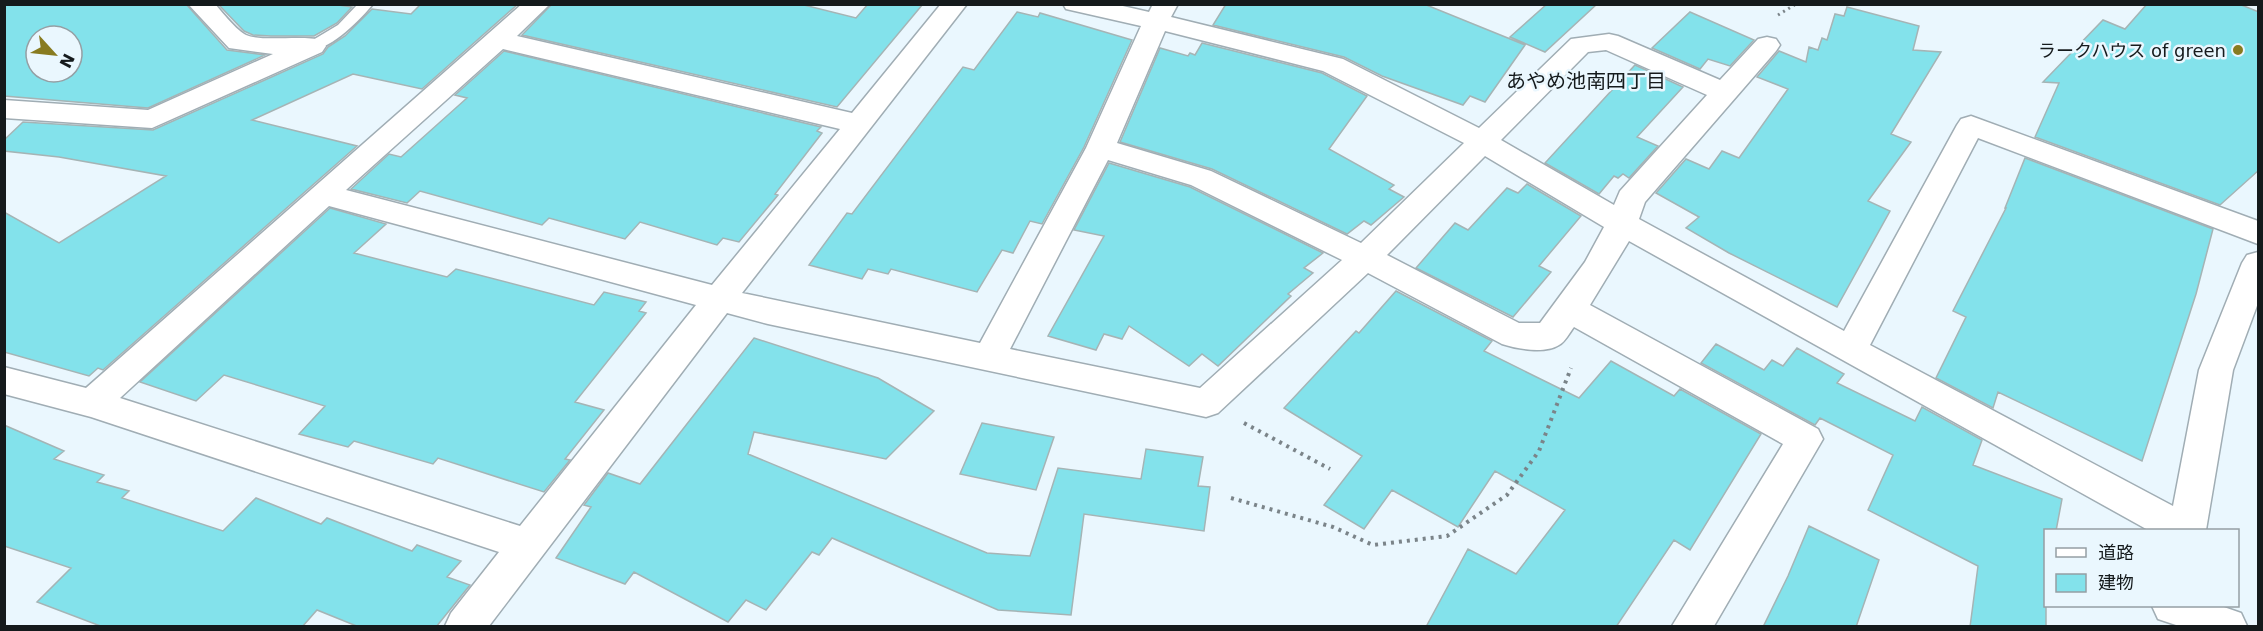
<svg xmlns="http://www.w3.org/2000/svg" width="2263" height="631" font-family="'DejaVu Sans','Noto Sans JP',sans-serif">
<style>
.building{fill:#83e2eb;stroke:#a5b4b5;stroke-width:1.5;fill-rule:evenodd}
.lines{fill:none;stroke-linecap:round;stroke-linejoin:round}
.service-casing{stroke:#a0adb4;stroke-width:3}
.minor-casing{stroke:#a0adb4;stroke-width:3}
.path-far1{stroke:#7b8489;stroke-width:3;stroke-dasharray:2 4;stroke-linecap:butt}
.path{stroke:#7b8489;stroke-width:4;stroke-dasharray:3 5;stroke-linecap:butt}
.service{fill:#fff;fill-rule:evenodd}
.minor{fill:#fff;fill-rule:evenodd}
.poi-dot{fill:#887b20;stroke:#eaf7fe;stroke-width:2}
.labels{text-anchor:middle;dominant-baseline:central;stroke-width:5;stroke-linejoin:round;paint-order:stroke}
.poi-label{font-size:18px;fill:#151a1c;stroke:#eaf7fe;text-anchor:end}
.neighbourhood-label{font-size:20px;fill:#151a1c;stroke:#eaf7fe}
</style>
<rect width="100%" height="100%" fill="#eaf7fe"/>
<!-- building -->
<path class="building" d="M4 4H186L227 50 265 55 148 108 4 96ZM36 36H72V72H36Z
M218 4H332L352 7 337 23 314 36H271L253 35 244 31Z
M421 4H518L422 89 353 74 252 120 357 146 103 370 98 368 89 376 4 352V212L59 243 166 176 59 157 4 151V140L23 122 153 130 323 54 328 47 345 36 372 9 411 14Z
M552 4H800L856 18 868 4H923L837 107 522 35Z
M1226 4H1424L1525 45 1485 102 1470 96 1463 105 1382 76 1344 57 1213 25Z
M1547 4H1597L1545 52 1510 37Z
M2147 4H2239L2259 12V170L2220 205 2035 137 2059 83 2043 82 2103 20 2125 29Z
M1847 7 1919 26 1913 50 1941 52 1891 134 1911 142 1868 201 1890 211 1837 307 1729 253 1686 228 1699 217 1656 193 1686 159 1709 169 1722 151 1739 158 1788 89 1757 77 1779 51 1806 62 1809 47 1818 50 1822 38 1827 40 1835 14 1844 16Z
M1017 12 1038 17 1040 13 1132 40 1084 147 1042 224 1030 221 1013 253 1002 250 977 292 891 269 888 274 868 269 862 279 809 265 847 213 852 214 963 67 974 70Z
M1690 12 1754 40 1730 66 1708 59 1700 69 1652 48Z
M1202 43 1322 73 1367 96 1329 149 1394 185 1389 189 1404 197 1371 225 1364 221 1347 234 1212 169 1120 142 1160 48 1188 56 1190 53 1195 55Z
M504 51 821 127 817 131 822 133 775 194 778 195 739 242 723 238 717 245 640 222 625 239 549 218 542 225 420 191 407 203 351 189 389 154 401 157 467 98 455 95Z
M1635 65 1683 87 1637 137 1658 146 1629 178 1623 174 1618 178 1614 176 1599 194 1545 163Z
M2025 158 2213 229 2196 294 2142 461 1998 392 1993 408 1936 378 1966 317 1953 311 2006 208H2005Z
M1109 163 1190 187 1323 253 1304 268 1313 273 1288 294 1291 296 1218 366 1202 354 1189 366 1129 326 1122 339 1104 334 1096 350 1048 336 1104 236 1074 230Z
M1527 184 1581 216 1539 266 1551 272 1513 317 1416 268 1455 223 1468 230 1507 188 1518 193Z
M330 208 386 224 354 253 447 277 456 269 594 305 604 292 646 302 639 311 646 313 575 402 604 410 565 459 570 460 544 492 438 458 433 464 354 441 348 447 299 434 325 406 224 375 196 401 140 382Z
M1396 291 1492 341 1484 351 1579 398 1611 361 1674 396 1680 389 1761 434 1690 550 1674 540 1616 627H1426L1468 549 1516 574 1565 510 1495 471 1458 527 1392 490 1364 529 1324 505 1362 456 1284 408 1356 331 1359 333Z
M754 338 878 378 934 411 886 459 754 432 748 454 987 553 1030 556 1058 468 1141 479 1146 449 1203 457 1198 486 1210 487 1204 531 1084 514 1071 615 998 610 832 538 819 555 812 552 766 610 746 600 728 622 634 572 625 584 556 558 591 507 584 505 608 473 640 484Z
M1716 344 1764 370 1772 360 1783 366 1797 348 1844 374 1837 383 1915 421 1922 407 1982 440 1973 465 2062 499 2056 531H2046V627H1970L1978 566 1868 510 1893 455 1820 418 1815 425 1701 363Z
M982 423 1054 437 1036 490 960 474Z
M4 425 64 451 54 459 104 475 97 482 129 491 122 498 223 531 256 498 321 524 327 518 412 551 417 545 461 561 447 577 470 585 436 627H359L317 610 302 627H103L37 602 71 568 4 546Z
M1809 526 1879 560 1856 627H1763L1788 576Z"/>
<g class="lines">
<defs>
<path id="service" d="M358 4H373C361 19 327 54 308 49L306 46 308 43 338 25Z"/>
<path id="minor" d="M188 4H215C222 12 237 31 246 35 261 42 302 35 322 40L326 46 322 52 152 128 4 118V100L148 110 273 54 229 48Z
M522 4H550L517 36 852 113 941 4H967L742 293 980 343 1086 148 1141 26 1066 9 1063 4H1114L1149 12 1153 4H1178L1171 17 1343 59 1479 128 1571 39 1609 34 1618 36 1720 80 1758 39 1767 37 1776 39 1780 45 1776 51 1645 202 1639 219 1844 331 1957 125 1961 119 1971 116 2258 221V244L1978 138 1870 345 2173 506 2199 370 2242 263 2247 255 2258 252V303L2233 370 2206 530H2148L1629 241 1590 305 1818 429 1823 439 1714 626H1672L1783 444 1574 327C1570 332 1565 342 1559 345 1545 354 1517 349 1502 344L1368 273 1218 413 1206 417 768 324 727 313 489 626H445L451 613 499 552 91 417 4 394V367L86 388ZM1165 31 1323 71 1464 143 1361 243 1211 171 1117 143ZM503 49 840 129 712 285 346 190ZM1606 50 1707 95 1620 191 1614 205 1501 140 1588 52ZM1485 156 1604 227 1585 262 1540 323H1519L1387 255ZM1108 160 1191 185 1342 260 1200 388 1010 349ZM329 206 696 305 520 526 120 398Z
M2152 606H2221L2241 613 2247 626H2179L2158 619Z"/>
</defs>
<!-- service casing -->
<use href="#service" class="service-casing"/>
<!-- minor casing -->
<use href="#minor" class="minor-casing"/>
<!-- path-far1 -->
<path class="path-far1" d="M1778 15 1796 4"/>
<!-- path -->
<path class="path" d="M1244 423 1330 469
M1231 498 1333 527 1373 545 1447 536 1507 495 1539 451 1571 368"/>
<!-- service -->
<use href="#service" class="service"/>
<!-- minor -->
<use href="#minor" class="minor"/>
</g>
<!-- markers -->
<circle class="poi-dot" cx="2238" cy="50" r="6"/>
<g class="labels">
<!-- poi labels -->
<g class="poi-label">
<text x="2226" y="50">ラークハウス of green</text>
</g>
<!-- neighbourhood labels -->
<g class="neighbourhood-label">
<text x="1586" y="81">あやめ池南四丁目</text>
</g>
</g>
<!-- border -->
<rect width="2263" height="631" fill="none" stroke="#151a1c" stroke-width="12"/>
<!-- legend -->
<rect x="2044" y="529" width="195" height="78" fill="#eaf7fe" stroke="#959fa4" stroke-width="1.5"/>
<rect x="2056" y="548" width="30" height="9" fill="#ffffff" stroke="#959fa4" stroke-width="1.5"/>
<text x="2098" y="559" font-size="18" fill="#151a1c">道路</text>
<rect x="2056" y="574" width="30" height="18" fill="#83e2eb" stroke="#959fa4" stroke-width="1.5"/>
<text x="2098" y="589" font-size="18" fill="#151a1c">建物</text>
<!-- north arrow -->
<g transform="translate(54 54) rotate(117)"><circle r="28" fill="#eaf7fe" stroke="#959fa4" stroke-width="1.5"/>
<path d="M0-4.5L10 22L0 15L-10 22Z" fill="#887b20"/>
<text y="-9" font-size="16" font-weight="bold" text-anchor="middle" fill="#151a1c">N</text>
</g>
</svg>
